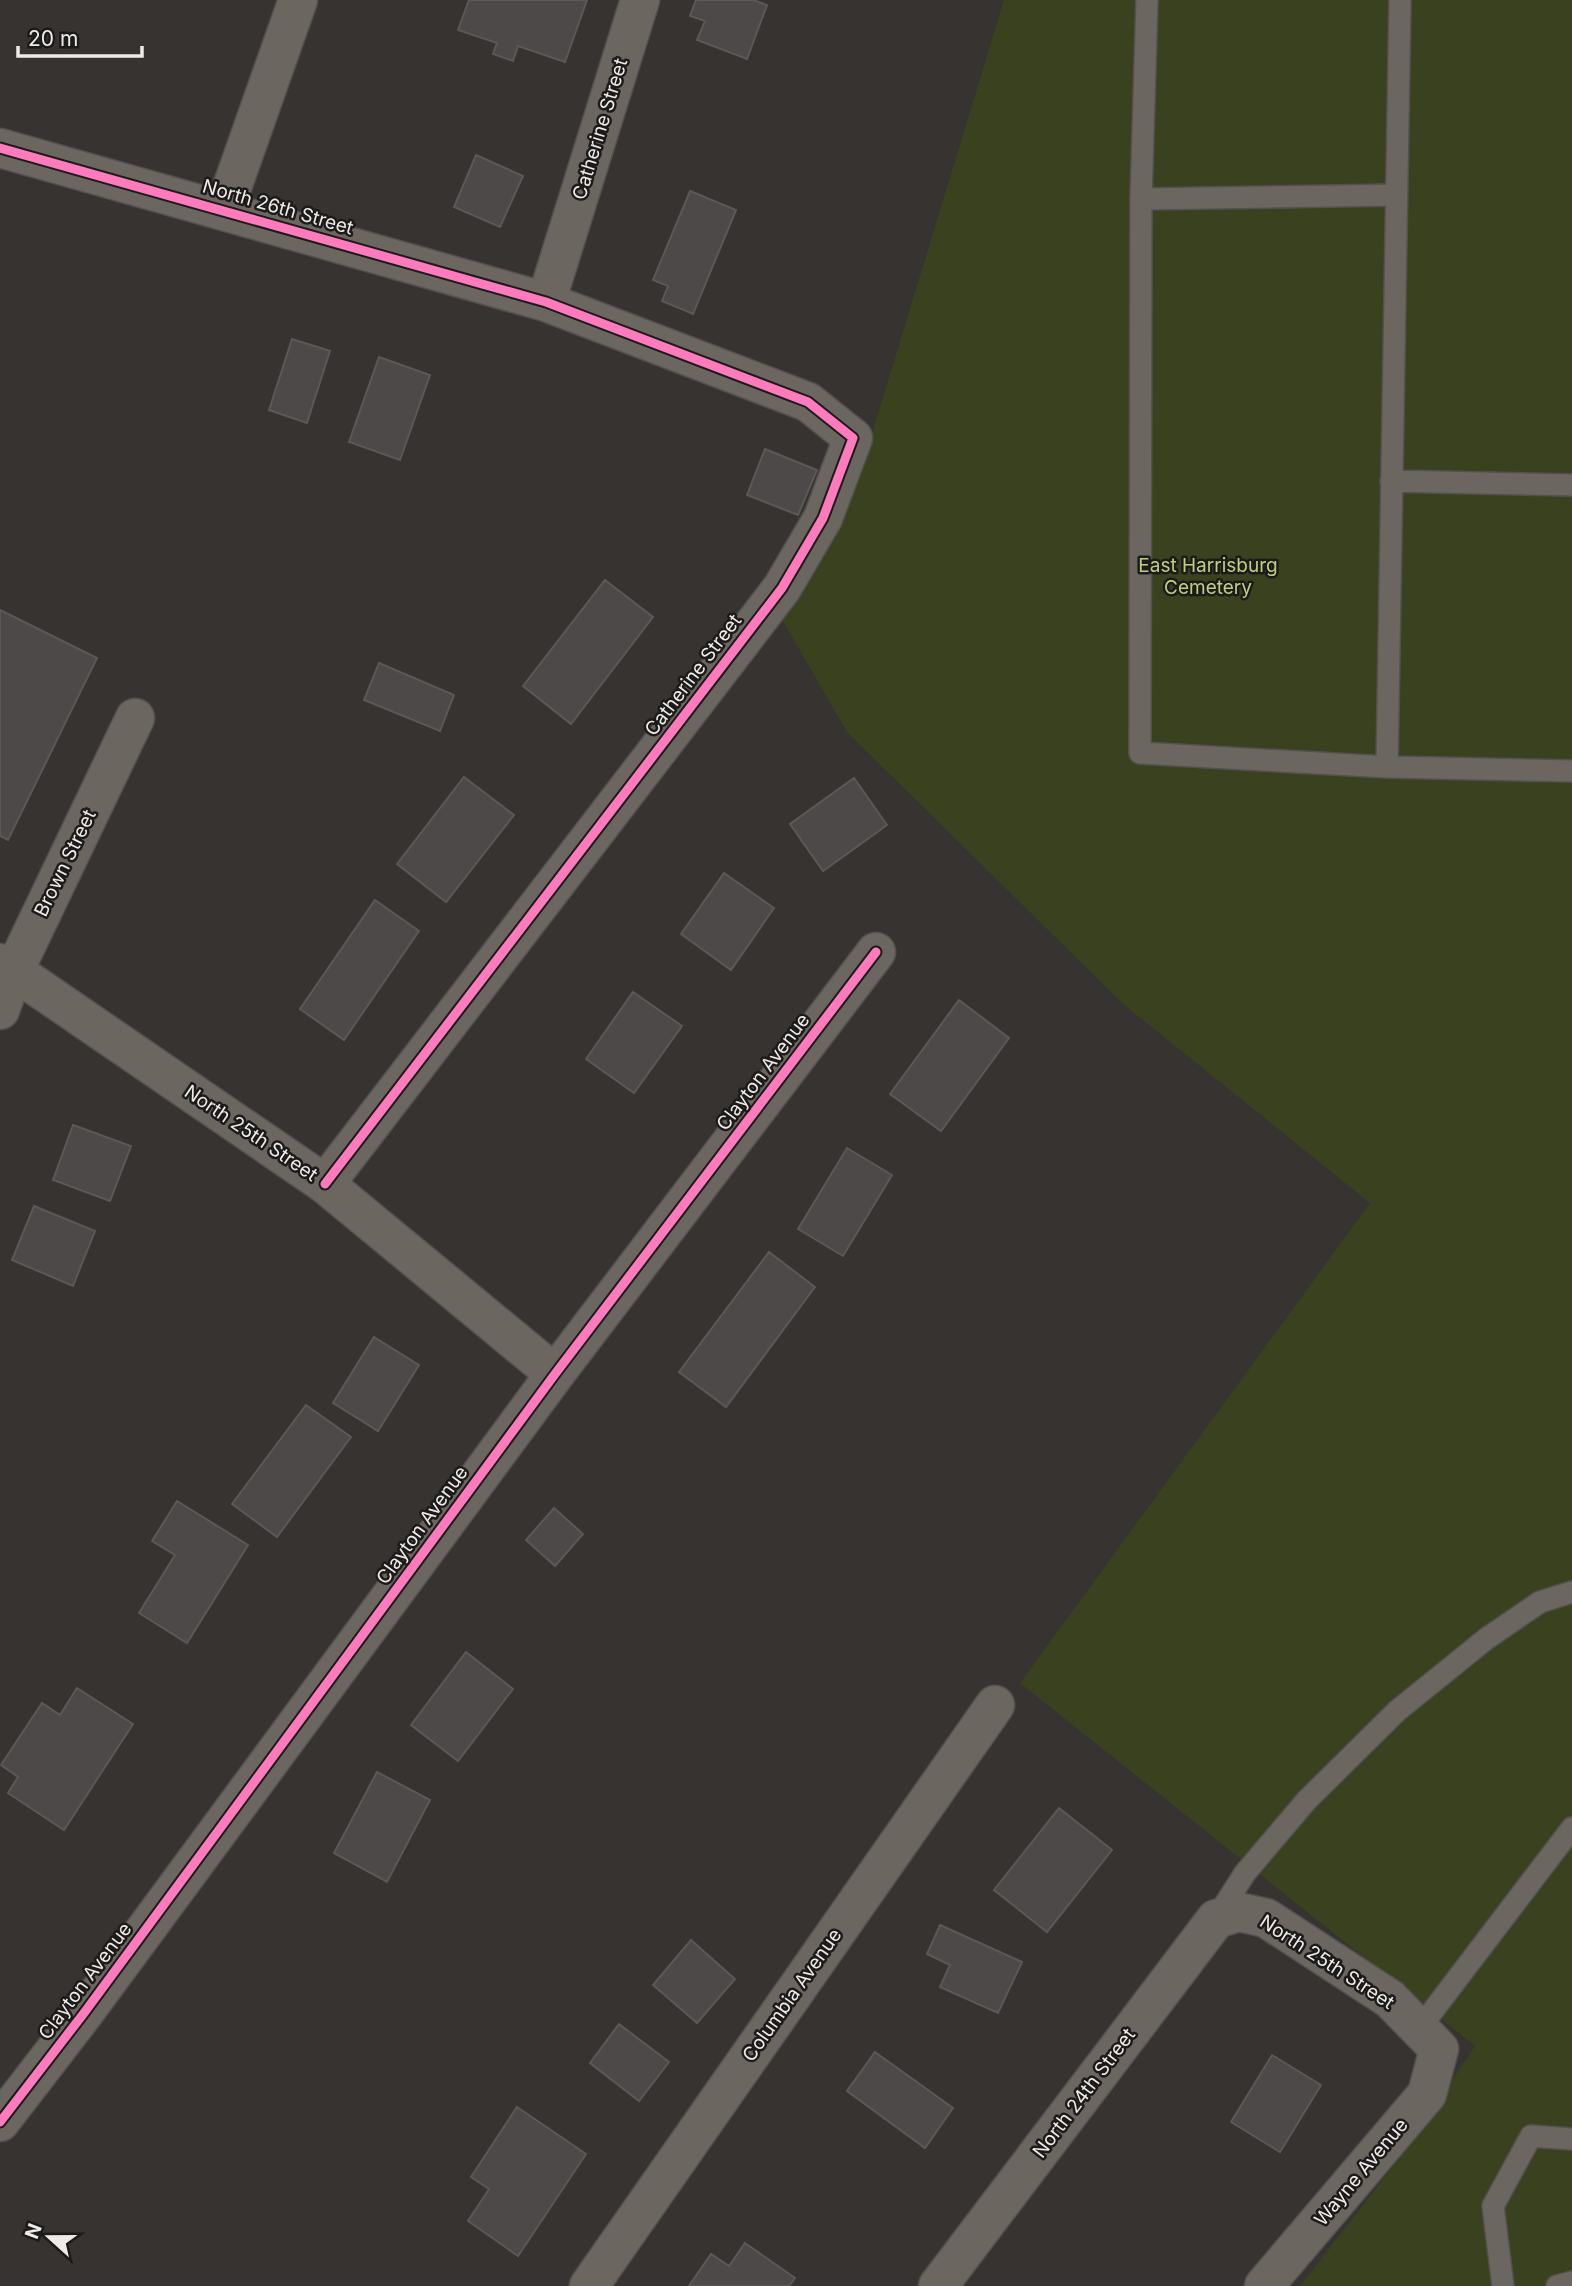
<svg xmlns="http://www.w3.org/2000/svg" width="1572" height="2286" font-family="Inter,sans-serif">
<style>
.green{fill:#3a411f}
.building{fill:#4c4948;stroke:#5b5958;stroke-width:2}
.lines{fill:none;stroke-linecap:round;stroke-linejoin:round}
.lane-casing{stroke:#53504f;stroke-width:24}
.street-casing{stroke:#53504f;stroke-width:41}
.lane{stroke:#6b6660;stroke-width:21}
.street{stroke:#6b6660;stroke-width:38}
.cycleway-casing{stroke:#1d1b1a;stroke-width:13}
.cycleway{stroke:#fd7abc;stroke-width:9}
.labels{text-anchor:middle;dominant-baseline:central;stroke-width:5;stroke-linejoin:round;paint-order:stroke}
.street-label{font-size:19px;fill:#eeebe9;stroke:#1d1b1a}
.park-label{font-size:19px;fill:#becf80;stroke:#1d1b1a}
</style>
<rect width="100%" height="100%" fill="#363331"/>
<!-- green -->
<path class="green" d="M1004 0H1572V2286H1300L1404 2152 1475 2046 1020 1683 1370 1203 1123 1004 847 732 781 618 866 453Z"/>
<!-- building -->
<path class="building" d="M469 0H587L565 62 518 46 513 61 493 54 497 43 458 30Z
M696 0H753L767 5 747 59 697 40 705 21 690 16Z
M476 155 523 176 500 227 454 207Z
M690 191 736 210 693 314 662 301 668 286 653 280Z
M292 339 330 351 307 423 269 410Z
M379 357 430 375 400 460 349 442Z
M765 449 817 470 798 515 747 495Z
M605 580 653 617 571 724 523 686Z
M0 610 97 658 8 840 0 836Z
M379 663 454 695 440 731 364 700Z
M464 777 514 815 446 902 397 864Z
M854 778 887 825 823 871 790 824Z
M724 873 774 908 731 970 681 934Z
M375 900 419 931 344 1040 300 1009Z
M633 992 682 1026 634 1093 586 1059Z
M959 1000 1009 1038 941 1131 890 1094Z
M73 1125 131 1146 110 1201 53 1180Z
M847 1148 892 1175 843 1256 798 1229Z
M34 1206 95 1231 73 1286 12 1260Z
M769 1252 815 1287 726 1407 679 1372Z
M374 1337 419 1365 378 1431 333 1403Z
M306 1405 351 1437 277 1537 232 1504Z
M177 1501 248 1545 187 1643 139 1613 175 1555 152 1541Z
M554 1508 583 1534 555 1566 526 1540Z
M466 1652 513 1689 458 1761 411 1725Z
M77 1688 133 1724 64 1830 8 1793 18 1777 1 1765 42 1703 60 1715Z
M377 1772 430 1800 387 1882 334 1853Z
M1059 1808 1112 1850 1047 1932 994 1890Z
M940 1925 1022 1962 998 2013 940 1987 950 1965 927 1954Z
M691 1940 735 1979 697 2023 653 1985Z
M619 2024 669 2062 639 2101 590 2063Z
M875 2052 953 2108 925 2148 847 2091Z
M1272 2055 1321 2085 1280 2152 1231 2122Z
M517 2107 586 2154 518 2256 468 2221 489 2189 471 2177Z
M745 2243 795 2278 789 2286H689L711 2254 729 2266Z"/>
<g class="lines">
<defs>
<path id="lane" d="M1147 0 1141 199 1140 753 1387 767 1572 771
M1141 199 1396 195
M1391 481 1572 485
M1387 767 1400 0
M1217 1917 1245 1873 1307 1800 1397 1711 1486 1639 1540 1602 1572 1592
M1419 2029 1572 1828
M1503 2286 1493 2206 1531 2136 1572 2139
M1557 2286 1572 2282"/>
<path id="street" d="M0 148 546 302 808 402 853 438 823 518 782 588 325 1184
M224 210 298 0
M546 302 640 0
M0 963 14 971 325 1184 555 1374
M0 1010 14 971 135 718
M0 2122 84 2013 555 1374 876 952
M589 2286 995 1705
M938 2286 1216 1919 1239 1912 1266 1918 1390 1999 1439 2049 1427 2094 1264 2286"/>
</defs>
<!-- lane casing -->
<use href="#lane" class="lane-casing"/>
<!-- street casing -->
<use href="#street" class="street-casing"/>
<!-- lane -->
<use href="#lane" class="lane"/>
<!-- street -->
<use href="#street" class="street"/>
<defs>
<path id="cycleway" d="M0 148 546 302 808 402 853 438 823 518 782 588 325 1184
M0 2122 84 2013 555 1374 876 952"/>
</defs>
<!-- cycleway casing -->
<use href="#cycleway" class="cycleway-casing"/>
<!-- cycleway -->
<use href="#cycleway" class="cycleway"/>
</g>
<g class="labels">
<!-- street labels -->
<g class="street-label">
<text transform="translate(600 129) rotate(-73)">Catherine Street</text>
<text transform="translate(278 207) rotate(16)">North 26th Street</text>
<text transform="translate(693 675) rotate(-53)">Catherine Street</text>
<text transform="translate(65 863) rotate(-64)">Brown Street</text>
<text transform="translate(763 1072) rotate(-53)">Clayton Avenue</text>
<text transform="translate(251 1133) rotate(34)">North 25th Street</text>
<text transform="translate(422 1525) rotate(-54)">Clayton Avenue</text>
<text transform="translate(1327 1962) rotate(33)">North 25th Street</text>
<text transform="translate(85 1981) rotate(-53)">Clayton Avenue</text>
<text transform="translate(792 1995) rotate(-55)">Columbia Avenue</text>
<text transform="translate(1084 2093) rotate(-53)">North 24th Street</text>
<text transform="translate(1361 2172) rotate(-50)">Wayne Avenue</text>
</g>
<!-- park labels -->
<g class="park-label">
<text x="1208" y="565">East Harrisburg<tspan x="1208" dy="22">Cemetery</tspan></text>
</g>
</g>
<!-- north arrow -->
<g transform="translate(49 2237) rotate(291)" stroke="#1d1b1a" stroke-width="5" paint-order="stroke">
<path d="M0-5L12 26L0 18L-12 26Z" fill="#eeebe9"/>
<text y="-10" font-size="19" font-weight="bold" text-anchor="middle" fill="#eeebe9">N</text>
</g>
<!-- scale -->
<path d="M18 46v10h124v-10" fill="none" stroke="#eeebe9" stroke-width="3.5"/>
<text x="28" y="46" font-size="21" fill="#eeebe9" stroke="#1d1b1a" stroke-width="5" paint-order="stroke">20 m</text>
</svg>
